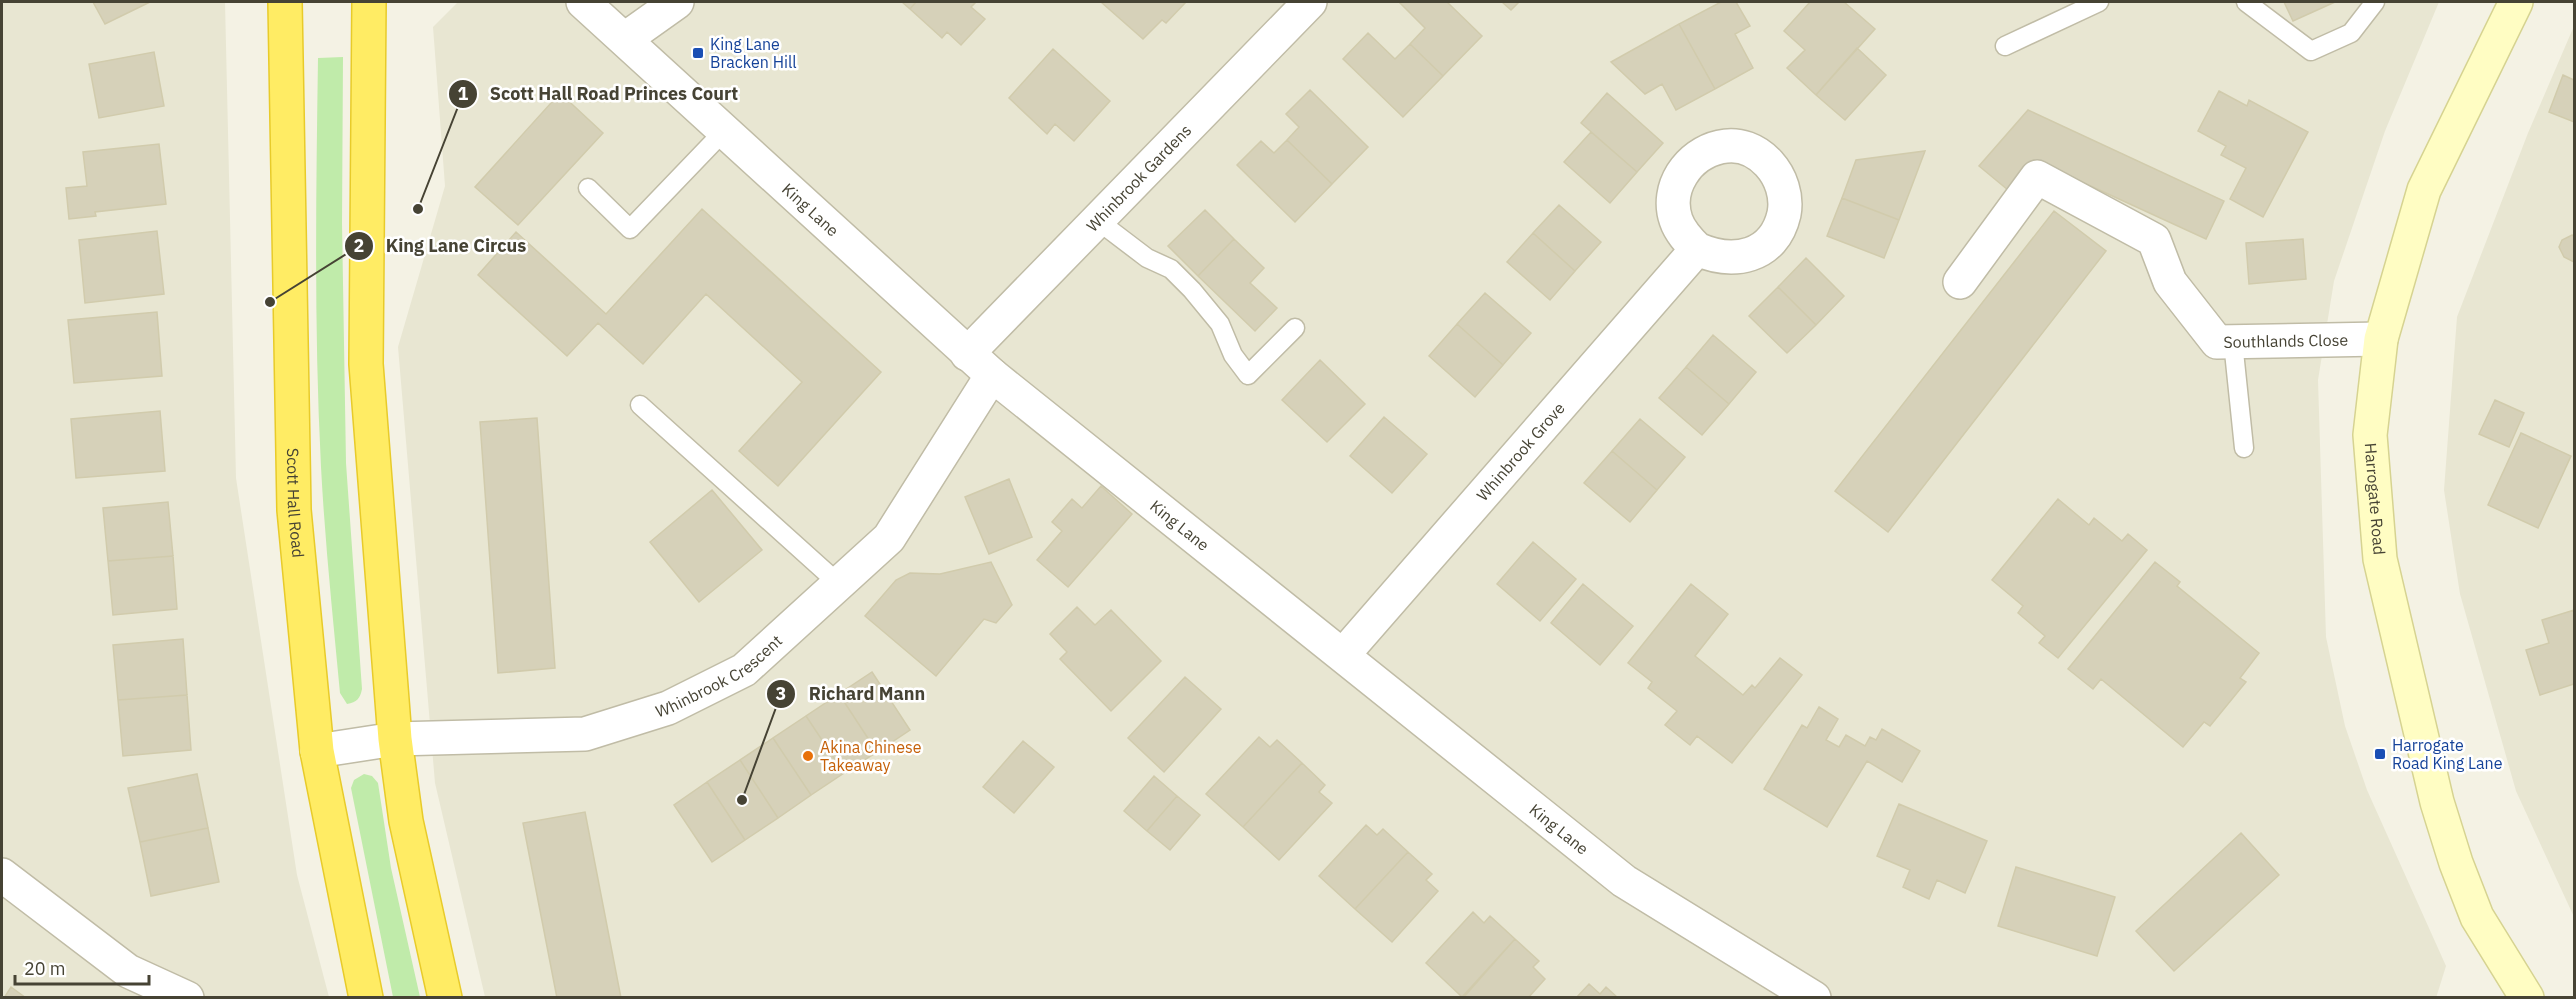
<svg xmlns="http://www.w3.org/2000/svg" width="2576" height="999" font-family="'IBM Plex Sans',sans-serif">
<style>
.residential{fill:#e8e6d2}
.green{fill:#c0ebaa}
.building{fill:#d6d1b9;stroke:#d1cbac;stroke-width:1.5}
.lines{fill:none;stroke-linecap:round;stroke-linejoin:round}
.lane-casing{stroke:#c0bca6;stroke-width:21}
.street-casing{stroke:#c0bca6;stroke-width:36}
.secondary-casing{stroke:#d6d391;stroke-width:36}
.highway-casing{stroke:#e8cb2a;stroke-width:36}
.lane{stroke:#fff;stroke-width:18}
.street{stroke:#fff;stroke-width:33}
.secondary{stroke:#fffdc3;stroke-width:33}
.highway{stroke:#ffec64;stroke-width:33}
.transit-dot{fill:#1a4fb4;stroke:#fff;stroke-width:2}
.food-dot{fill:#e8710a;stroke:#fff;stroke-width:2}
.labels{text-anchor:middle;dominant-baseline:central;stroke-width:5;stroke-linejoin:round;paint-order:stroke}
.transit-label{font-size:16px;fill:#164399;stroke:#fff;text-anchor:start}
.street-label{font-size:16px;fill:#464334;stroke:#fff}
.food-label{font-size:16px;fill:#c56008;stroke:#fff;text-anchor:start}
.leader{fill:none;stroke:#464334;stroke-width:2}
.callout-dot{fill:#464334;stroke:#fff;stroke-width:2}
.mark-label{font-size:18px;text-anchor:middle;font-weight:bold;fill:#fff}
.callout-label{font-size:18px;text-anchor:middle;font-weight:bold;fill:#464334;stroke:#fff;stroke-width:5;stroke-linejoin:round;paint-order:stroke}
</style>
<rect width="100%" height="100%" fill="#f4f2e4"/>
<!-- residential -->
<path class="residential" d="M2 2H225L236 478 297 875 329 997 2 998Z
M458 2H2439L2385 131 2334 281 2318 380 2326 637 2345 726 2367 790 2446 966 2436 998 485 997 435 783 398 347 445 186 433 27Z
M2574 26V917L2516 791 2460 594 2444 490 2457 317 2528 133Z"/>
<!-- green -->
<path class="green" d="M343 57 342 223 346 463 362 689C360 699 357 702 347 704L340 693C333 618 325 543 321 467 314 331 316 194 318 58Z
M364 774 372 776 378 783 391 868 420 997H393L351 788 354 780Z"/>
<!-- building -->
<path class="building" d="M93 2H150L105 24Z
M902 2H916L910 9Z
M916 2H976L971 7 985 19 961 45 947 32 942 38 910 9Z
M1101 2H1186L1166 23 1162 20 1143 39Z
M1399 2H1447L1482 36 1443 76 1410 44 1425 28Z
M1502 2H1519L1511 10Z
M1721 2H1736L1750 26 1735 34 1753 68 1715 89 1679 24Z
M1810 2H1844L1875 29 1816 95 1787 68 1805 50 1784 31Z
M2284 2H2335L2293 21Z
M1679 24 1715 89 1676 110 1662 84 1645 94 1611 62Z
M1368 33 1395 59 1410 44 1443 76 1403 117 1343 59Z
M1857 48 1886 75 1845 120 1816 95Z
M1053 49 1110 101 1074 141 1055 124 1047 134 1009 98Z
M154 52 164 106 99 118 89 64Z
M2563 75 2574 80V122L2549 112Z
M1310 90 1368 147 1332 184 1287 140 1299 127 1286 114Z
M2219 91 2247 106 2249 100 2308 132 2263 217 2230 199 2246 168 2221 155 2226 146 2198 131Z
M560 93 603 133 518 225 475 187Z
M1607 93 1663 143 1637 172 1581 123Z
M2028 110 2224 201 2206 239 2034 160 2008 190 1979 166Z
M1591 132 1637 172 1610 203 1564 162Z
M1287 140 1332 184 1295 222 1237 165 1261 141 1274 153Z
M159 144 166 204 95 212 96 216 69 219 66 188 87 186 83 152Z
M1925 151 1899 220 1842 198 1856 160Z
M1842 198 1899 220 1884 258 1827 236Z
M1559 205 1601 242 1575 271 1533 233Z
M702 209 881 372 778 486 739 451 802 382 706 294 643 364 598 323 567 356 478 275 516 232 606 314Z
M1205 210 1234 239 1198 276 1168 246Z
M2054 211 2106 251 1888 532 1835 491Z
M157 231 164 294 85 303 79 240Z
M1533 233 1575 271 1550 300 1507 262Z
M2572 235 2574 236V262L2564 257 2559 247 2562 240Z
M1234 239 1264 268 1250 283 1277 308 1255 331 1198 276Z
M2303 239 2306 279 2249 284 2246 243Z
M1806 258 1844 296 1816 325 1778 287Z
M1778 287 1816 325 1787 353 1749 316Z
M1485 293 1531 333 1503 365 1457 324Z
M157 312 162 376 74 383 68 320Z
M1457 324 1503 365 1475 397 1429 356Z
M1713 335 1756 372 1729 404 1686 367Z
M1320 360 1365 404 1327 442 1282 400Z
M1686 367 1729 404 1702 435 1659 398Z
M2495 400 2524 413 2509 447 2479 434Z
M160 411 165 471 76 478 71 419Z
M1384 417 1427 454 1392 493 1350 456Z
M537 418 555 668 498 673 480 422Z
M1640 419 1685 457 1657 490 1612 451Z
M2521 433 2571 456 2538 528 2488 505Z
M1612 451 1657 490 1630 522 1584 483Z
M1009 479 1032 537 989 554 965 497Z
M1101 486 1132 514 1068 587 1037 560 1062 531 1052 522 1072 499 1082 508Z
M712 490 762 550 699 602 650 542Z
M2058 499 2089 525 2094 518 2122 541 2128 534 2147 550 2058 658 2039 643 2045 636 2018 613 2023 606 1992 580Z
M168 502 173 556 108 561 103 508Z
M1533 542 1576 579 1540 621 1497 584Z
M173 556 177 609 113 615 108 561Z
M991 562 1012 605 996 623 984 619 936 676 865 616 896 580 910 573 940 574Z
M2155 562 2180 582 2177 586 2259 653 2240 678 2246 682 2210 726 2204 722 2183 747 2101 679 2093 689 2068 669Z
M1583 584 1633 626 1600 665 1551 623Z
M1691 584 1728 614 1695 656 1743 695 1752 685 1755 688 1780 658 1802 675 1732 763 1697 736 1690 745 1665 725 1677 711 1648 688 1652 682 1628 663Z
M1077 607 1095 625 1111 610 1161 661 1111 711 1060 659 1067 652 1050 634Z
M2574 610V684L2540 695 2526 650 2549 643 2542 620Z
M183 639 187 695 118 700 113 645Z
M872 672 910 730 877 752 839 694Z
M1185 677 1221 709 1164 772 1128 738Z
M839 694 877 752 844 773 806 716Z
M187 695 191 750 123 756 118 700Z
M1819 707 1838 719 1826 740 1839 747 1846 735 1865 746 1870 737 1876 740 1882 729 1920 751 1902 782 1867 761 1827 827 1764 789 1802 725 1807 728Z
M806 716 844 773 811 795 773 738Z
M1259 737 1270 747 1277 740 1302 763 1243 827 1206 794Z
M773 738 811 795 778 818 740 760Z
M1023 741 1054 767 1014 813 983 787Z
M740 760 778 818 745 840 707 782Z
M1302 763 1325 785 1319 792 1332 803 1279 860 1243 827Z
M197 774 208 828 140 842 128 788Z
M1154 776 1177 796 1147 831 1124 811Z
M707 782 745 840 712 862 674 805Z
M1177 796 1200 815 1170 850 1147 831Z
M1899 804 1987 841 1965 893 1937 880 1929 899 1903 887 1910 870 1877 856Z
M585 812 621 998H557L523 823Z
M1366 825 1377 835 1383 829 1408 852 1355 909 1319 876Z
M208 828 219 882 151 896 140 842Z
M2241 833 2279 875 2174 971 2136 931Z
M1408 852 1432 874 1426 880 1438 891 1392 942 1355 909Z
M2016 867 2115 897 2097 956 1998 926Z
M1473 912 1484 923 1490 916 1515 939 1462 997 1426 963Z
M1515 939 1539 961 1533 967 1545 979 1528 998H1463Z
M1589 984 1600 994 1606 987 1618 998H1576Z
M11 987 26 998H4Z"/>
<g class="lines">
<defs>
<path id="lane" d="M2246 2 2311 51 2351 33 2375 2
M2005 46 2099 2
M588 188 630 229 725 130
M1097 220 1147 258 1171 269 1192 290 1220 324 1233 355 1248 375 1295 328
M2233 342 2244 448
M640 405 839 584"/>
<g id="street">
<path id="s1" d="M583 2 992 375 1624 881 1814 998"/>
<path d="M625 39 677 2"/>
<path id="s2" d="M1960 282 2037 177 2154 240 2170 282 2217 342 2381 339"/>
<path id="s3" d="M967 354 1310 2"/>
<path id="s4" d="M1343 655 1697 249C1733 265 1774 258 1784 214 1791 178 1758 138 1720 147 1688 154 1665 188 1676 220 1680 232 1689 241 1697 249"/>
<path id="s5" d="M317 751 395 739 585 734 668 708 744 670 889 538 992 375"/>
<path d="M2 875 128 971 187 998"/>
</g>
<g id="secondary">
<path id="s6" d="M2516 2 2424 190 2381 339 2370 435 2380 559 2437 802 2456 863 2477 917 2527 998"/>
</g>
<g id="highway">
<path id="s7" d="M285 2 294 510 317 751 366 998"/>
<path d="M369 2 366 364 395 739 406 821 445 998"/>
</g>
</defs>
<!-- lane casing -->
<use href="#lane" class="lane-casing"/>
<!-- street casing -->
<use href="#street" class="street-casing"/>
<!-- secondary casing -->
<use href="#secondary" class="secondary-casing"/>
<!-- highway casing -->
<use href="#highway" class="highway-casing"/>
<!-- lane -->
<use href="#lane" class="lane"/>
<!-- street -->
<use href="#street" class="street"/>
<!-- secondary -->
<use href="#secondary" class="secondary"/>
<!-- highway -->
<use href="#highway" class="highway"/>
</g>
<!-- markers -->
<g class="transit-dot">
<rect x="692" y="47" width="12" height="12" rx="3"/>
<rect x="2374" y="748" width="12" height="12" rx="3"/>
</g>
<circle class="food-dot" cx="808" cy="756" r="6"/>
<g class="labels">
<!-- transit labels -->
<g class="transit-label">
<text x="710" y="44">King Lane<tspan x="710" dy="18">Bracken Hill</tspan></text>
<text x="2392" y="745">Harrogate<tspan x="2392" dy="18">Road King Lane</tspan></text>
</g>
<!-- street labels -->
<g class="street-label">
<text stroke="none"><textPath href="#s3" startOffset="246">Whinbrook Gardens</textPath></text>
<text stroke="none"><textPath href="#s1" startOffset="308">King Lane</textPath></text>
<text stroke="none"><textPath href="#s2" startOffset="453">Southlands Close</textPath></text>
<text stroke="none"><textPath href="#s4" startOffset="270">Whinbrook Grove</textPath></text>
<text stroke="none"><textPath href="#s6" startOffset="525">Harrogate Road</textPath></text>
<text stroke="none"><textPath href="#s7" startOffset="501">Scott Hall Road</textPath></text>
<text stroke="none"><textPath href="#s1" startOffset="794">King Lane</textPath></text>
<text stroke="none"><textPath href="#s5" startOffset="416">Whinbrook Crescent</textPath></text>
<text stroke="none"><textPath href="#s1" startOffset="1280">King Lane</textPath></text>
</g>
<!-- food labels -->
<g class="food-label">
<text x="820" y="747">Akina Chinese<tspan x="820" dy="18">Takeaway</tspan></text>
</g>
</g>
<!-- callouts -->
<path class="leader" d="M418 209L463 94M270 302L359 246M742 800L781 694"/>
<g class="callout-dot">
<circle cx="418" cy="209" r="6"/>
<circle cx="270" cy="302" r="6"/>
<circle cx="742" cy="800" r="6"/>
<circle cx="463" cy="94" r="15"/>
<circle cx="359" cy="246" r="15"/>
<circle cx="781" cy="694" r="15"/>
</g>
<g class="mark-label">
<text x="463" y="100">1</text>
<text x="359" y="252">2</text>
<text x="781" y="700">3</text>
</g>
<g class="callout-label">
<text x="614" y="100">Scott Hall Road Princes Court</text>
<text x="456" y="252">King Lane Circus</text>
<text x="867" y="700">Richard Mann</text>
</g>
<!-- border -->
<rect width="2576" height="999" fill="none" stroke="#464334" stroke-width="6"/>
<!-- scale -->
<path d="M15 975v9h134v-9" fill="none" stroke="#464334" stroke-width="3"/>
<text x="24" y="975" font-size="18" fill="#464334" stroke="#ffffff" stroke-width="4.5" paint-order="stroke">20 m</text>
</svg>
